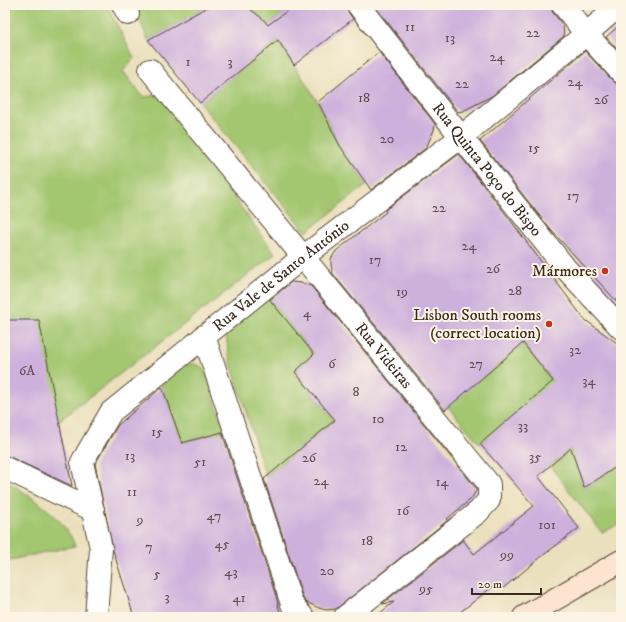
<svg xmlns="http://www.w3.org/2000/svg" width="626" height="622" font-family="'IM FELL DW Pica',serif">
<style>
.green{fill:#a3c66f;stroke:#6f7846}
.building{fill:#ceb0dc}
.lines{fill:none;stroke-linecap:round;stroke-linejoin:round}
.minor-casing{stroke:#554536;stroke-width:24}
.secondary-casing{stroke:#554536;stroke-width:24}
.minor{stroke:#fff;stroke-width:22}
.secondary{stroke:#fde4d1;stroke-width:22}
.poi-dot{fill:#c8321e;stroke:#fcf5e5;stroke-width:1.5}
.labels{text-anchor:middle;dominant-baseline:central;stroke-width:4;stroke-linejoin:round;paint-order:stroke}
.number-label{font-size:14px;fill:#604c4e}
.street-label{font-size:16px;fill:#3b2a1e;stroke:#fcf5e5}
.poi-label{font-size:16px;fill:#3b2a1e;stroke:#fcf5e5;text-anchor:end}
</style>
<rect width="100%" height="100%" fill="#fcf5e5"/>
<filter id="ink" filterUnits="userSpaceOnUse"><feTurbulence type="fractalNoise" baseFrequency=".025" numOctaves="2"/><feDisplacementMap in="SourceGraphic" scale="8" xChannelSelector="R" yChannelSelector="G"/><feConvolveMatrix kernelMatrix="1 2 1 2 8 2 1 2 1" color-interpolation-filters="sRGB"/></filter>
<filter id="wash" filterUnits="userSpaceOnUse"><feTurbulence type="fractalNoise" baseFrequency=".012" numOctaves="4" result="noise"/><feDisplacementMap in="SourceGraphic" scale="16" xChannelSelector="R" yChannelSelector="G"/><feGaussianBlur stdDeviation="0.9" result="paint"/><feColorMatrix in="noise" values="0 0 0 0 0 0 0 0 0 0 0 0 0 0 0 0 0 1.4 0 .05"/><feComposite in="paint" operator="in"/></filter>
<g filter="url(#wash)">
<rect width="100%" height="100%" fill="#ebe0bd"/>
<!-- green -->
<path class="green" d="M5 5H107L134 58 123 71 143 97 160 95 275 254 59 421 5 320Z
M133 5H211L148 40Z
M245 5H295L268 25 263 19Z
M278 40 318 102 340 146 367 185 306 232 200 103Z
M268 297 314 354 295 372 334 420 266 477 229 356 226 335 232 325Z
M523 343 553 382 480 444 448 407Z
M188 364H195L204 368 225 431 182 443 161 385Z
M571 448 584 488 621 464V523L602 533 550 466Z
M5 480C30 496 65 517 75 546L5 561Z"/>
<g id="blocks">
<!-- building -->
<path class="building" d="M211 5H245L263 19 268 25 295 5H346L348 12 353 19 294 65 278 40 200 103 148 40Z
M374 5H550L553 13 563 25 564 36 492 96 463 111 458 112Z
M621 24V54L606 37Z
M585 51 612 80 617 84H621V306L551 230 480 141Z
M379 52 435 124 434 130 426 148 371 190 340 146 318 102Z
M459 154 505 213 584 319 621 346V464L584 488 571 448 538 476 579 528 541 557 502 589 497 583 454 617H375L394 602 382 604 463 540 474 554 534 506 480 444 553 381 523 343 445 410 333 274 331 265V259L336 251 386 212 385 210Z
M291 282 301 283 311 286 476 488V491L471 499 447 519 448 520 336 609 327 610 319 608 306 602 303 598 264 479 335 420 295 372 314 354 270 300Z
M5 320H39L72 486 10 457 5 456Z
M162 387 182 443 222 432 276 596 281 617H134L113 550 95 464 118 425Z"/>
</g>
</g>
<g filter="url(#ink)">
<use href="#blocks" fill-opacity="0" stroke="#554536" stroke-width="1"/>
<g class="lines">
<defs>
<g id="minor">
<path d="M123 5 128 14"/>
<path id="s1" d="M358 5 461 137 567 270 621 328"/>
<path d="M563 5 586 34 621 72"/>
<path id="s2" d="M150 70 489 484V500L478 512 345 617"/>
<path d="M204 336 292 604 303 617"/>
<path d="M5 468 93 510"/>
<path id="s3" d="M96 617 101 548 82 462 111 412 303 257 461 137 586 34 620 5"/>
</g>
<path id="secondary" d="M524 617 621 561"/>
</defs>
<!-- minor casing -->
<use href="#minor" class="minor-casing"/>
<!-- secondary casing -->
<use href="#secondary" class="secondary-casing"/>
<!-- minor -->
<use href="#minor" class="minor"/>
<!-- secondary -->
<use href="#secondary" class="secondary"/>
</g>
</g>
<!-- markers -->
<g class="poi-dot">
<circle cx="605" cy="271" r="4"/>
<circle cx="549" cy="324" r="4"/>
</g>
<g class="labels">
<!-- number labels -->
<g class="number-label">
<text x="410" y="27">11</text>
<text x="533" y="33">22</text>
<text x="450" y="38">13</text>
<text x="497" y="57">24</text>
<text x="188" y="62">1</text>
<text x="230" y="62">3</text>
<text x="575" y="82">24</text>
<text x="462" y="84">22</text>
<text x="364" y="98">18</text>
<text x="601" y="100">26</text>
<text x="387" y="139">20</text>
<text x="534" y="148">15</text>
<text x="573" y="196">17</text>
<text x="439" y="208">22</text>
<text x="469" y="246">24</text>
<text x="375" y="260">17</text>
<text x="493" y="269">26</text>
<text x="515" y="291">28</text>
<text x="402" y="292">19</text>
<text x="307" y="313">4</text>
<text x="575" y="350">32</text>
<text x="332" y="364">6</text>
<text x="476" y="364">27</text>
<text x="27" y="371">6A</text>
<text x="589" y="381">34</text>
<text x="356" y="392">8</text>
<text x="378" y="419">10</text>
<text x="523" y="426">33</text>
<text x="157" y="432">15</text>
<text x="401" y="447">12</text>
<text x="130" y="456">13</text>
<text x="535" y="457">35</text>
<text x="309" y="458">26</text>
<text x="200" y="462">51</text>
<text x="321" y="481">24</text>
<text x="442" y="482">14</text>
<text x="132" y="492">11</text>
<text x="403" y="511">16</text>
<text x="214" y="516">47</text>
<text x="140" y="520">9</text>
<text x="547" y="525">101</text>
<text x="367" y="541">18</text>
<text x="222" y="544">45</text>
<text x="149" y="547">7</text>
<text x="507" y="555">99</text>
<text x="327" y="571">20</text>
<text x="231" y="572">43</text>
<text x="157" y="574">5</text>
<text x="426" y="589">95</text>
<text x="167" y="597">3</text>
<text x="239" y="598">41</text>
</g>
<!-- street labels -->
<g class="street-label">
<text stroke="none"><textPath href="#s1" startOffset="209">Rua Quinta Poço do Bispo</textPath></text>
<text stroke="none"><textPath href="#s3" startOffset="433">Rua Vale de Santo António</textPath></text>
<text stroke="none"><textPath href="#s2" startOffset="369">Rua Videiras</textPath></text>
</g>
<!-- poi labels -->
<g class="poi-label">
<text x="597" y="271">Mármores</text>
<text x="541" y="315">Lisbon South rooms<tspan x="541" dy="18">(correct location)</tspan></text>
</g>
</g>
<!-- margin -->
<rect width="626" height="622" fill="none" stroke="#fcf5e5" stroke-width="20"/>
<!-- scale -->
<path d="M472 588v6h69v-6" fill="none" stroke="#3b2a1e" stroke-width="2"/>
<text x="478" y="588" font-size="12" fill="#3b2a1e" stroke="#fcf5e5" stroke-width="3" paint-order="stroke">20 m</text>
</svg>
